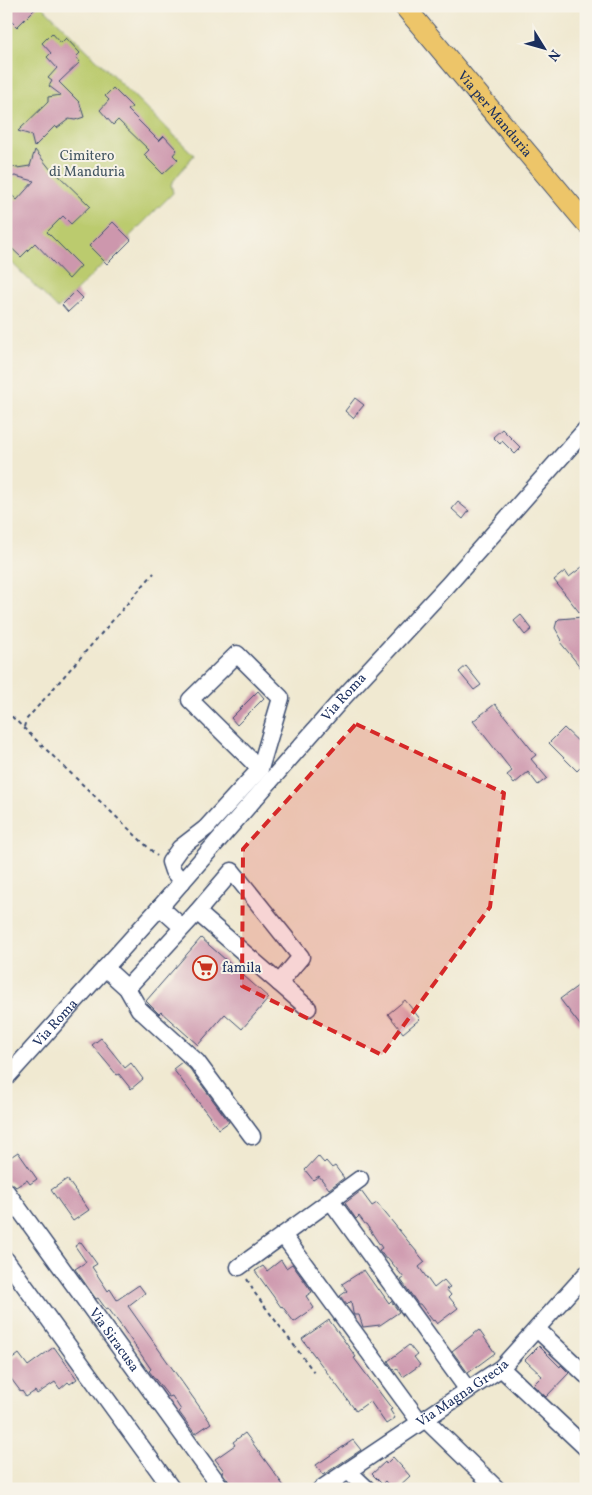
<svg xmlns="http://www.w3.org/2000/svg" width="592" height="1495" font-family="Vollkorn,serif">
<style>
.green{fill:#bbcb6e;stroke:#6b7d66}
.building{fill:#cd97ad}
.lines{fill:none;stroke-linecap:round;stroke-linejoin:round}
.minor-casing{stroke:#3b4b6f;stroke-width:19}
.major-casing{stroke:#3b4b6f;stroke-width:22}
.path{stroke:#3b4b6f;stroke-width:2;stroke-dasharray:4 4;stroke-linecap:butt}
.minor{stroke:#fff;stroke-width:16}
.major{stroke:#edc569;stroke-width:20}
.marked{fill:#d62828;fill-opacity:0.2;stroke:#d62828;stroke-width:4;stroke-dasharray:10 6;stroke-linejoin:round}
.labels{text-anchor:middle;dominant-baseline:central;stroke-width:4;stroke-linejoin:round;paint-order:stroke}
.street-label{font-size:14px;fill:#1b2f5e;stroke:#f7f3e8}
.park-label{font-size:14px;fill:#435662;stroke:#f7f3e8}
.poi-label{font-size:14px;fill:#1b2f5e;stroke:#f7f3e8;text-anchor:start}
</style>
<rect width="100%" height="100%" fill="#f7f3e8"/>
<filter id="ink" filterUnits="userSpaceOnUse"><feTurbulence type="fractalNoise" baseFrequency=".02" numOctaves="2"/><feDisplacementMap in="SourceGraphic" scale="10" xChannelSelector="R" yChannelSelector="G"/><feConvolveMatrix kernelMatrix="1 2 1 2 8 2 1 2 1" color-interpolation-filters="sRGB"/></filter>
<filter id="wash" filterUnits="userSpaceOnUse"><feTurbulence type="fractalNoise" baseFrequency=".0096" numOctaves="4" result="noise"/><feDisplacementMap in="SourceGraphic" scale="20" xChannelSelector="R" yChannelSelector="G"/><feGaussianBlur stdDeviation="1.12" result="paint"/><feColorMatrix in="noise" values="0 0 0 0 0 0 0 0 0 0 0 0 0 0 0 0 0 1.4 0 .05"/><feComposite in="paint" operator="in"/></filter>
<g filter="url(#wash)">
<rect width="100%" height="100%" fill="#f0e9d1"/>
<!-- green -->
<path class="green" d="M6 6H42L194 155 171 184 173 193 129 237 131 240 107 264 105 262 58 309 6 257Z"/>
<g id="blocks">
<!-- building -->
<path class="building" d="M6 6H38L17 27 6 16Z
M52 33 61 43 66 38 80 53 76 57 80 62 59 82 80 103V104L84 117 75 120 69 119 57 128 55 126 34 147 31 135 18 131 48 102V97L61 95 49 86 52 81 48 78 57 68 47 57 51 53 42 43Z
M113 88 132 107 128 110 159 141 164 136 177 150 173 155 178 160 163 174 144 155 149 150 118 120 113 125 100 110 109 100 105 96Z
M35 150 51 170 52 169 90 206 71 224 63 216 47 232 81 266 69 279 35 243 21 257 6 243V190L17 200 34 181 15 176 6 178 9 166 17 168 30 166Z
M113 222 131 240 107 264 89 246Z
M76 291 83 298 68 312 62 305Z
M355 398 364 405 353 418 345 411Z
M502 429 521 448 515 454 502 441 500 444 493 437Z
M458 502 469 511 463 519 452 509Z
M586 564V674L560 642 562 640 555 628 557 621 559 619 583 617 554 580 565 571 569 577Z
M521 615 532 629 525 635 514 621Z
M466 666 481 685 474 690 459 672Z
M258 691 264 698 237 725 231 718Z
M495 704 536 755 531 759 547 778 538 785 528 772 514 784 507 775 512 771 473 721Z
M564 728 583 746 586 755 584 764 577 771 549 743Z
M201 938 269 998 242 1029 225 1014 198 1045 161 1012 159 1014 146 1001Z
M586 980V1033L560 999Z
M405 1000 420 1019 403 1033 388 1014Z
M101 1038 125 1068 131 1063 143 1079 131 1089 119 1074 117 1075 92 1045Z
M182 1062 190 1069 229 1122 219 1129 173 1069Z
M18 1152 37 1179 30 1184 27 1180 16 1187 10 1182 6 1181V1160Z
M318 1156 324 1163 326 1161 332 1168 335 1166 344 1178 329 1189 319 1176 313 1180 305 1170Z
M67 1179 89 1210 73 1221 51 1190Z
M361 1191 372 1206 377 1203 425 1262 419 1267 434 1288 444 1280 450 1287 446 1289 451 1295 449 1297 458 1308 437 1324 434 1320 433 1321 420 1304H418L401 1280 404 1278 388 1258 386 1259 379 1250 382 1248 366 1224H365L359 1216 356 1219 345 1203Z
M81 1242 97 1264 92 1267 108 1291 110 1289 117 1300 139 1285 145 1293 128 1306 211 1423 195 1434 179 1412 181 1410 172 1396 169 1397 149 1371 151 1369 122 1327 108 1308 106 1309 98 1298 96 1299 75 1269 86 1262 75 1246Z
M281 1260 286 1268 292 1264 312 1292 306 1296 314 1308 294 1322 282 1306 281 1307 255 1271 263 1266 267 1271Z
M364 1270 378 1290 379 1289 389 1303 391 1301 399 1312 380 1325 363 1327 359 1315H354L353 1313 351 1301 347 1305 340 1296 347 1291 342 1284Z
M329 1320 356 1357 354 1358 392 1409 390 1410 395 1418 386 1424 370 1401 356 1411 302 1339Z
M479 1330 495 1353 468 1373 452 1351Z
M409 1345 417 1355 414 1357 420 1365 403 1377 397 1368 394 1370 388 1361Z
M539 1346 560 1367 561 1365 569 1373 546 1397 533 1385 542 1376 525 1360Z
M54 1347 77 1379 70 1384 68 1382 60 1389 55 1382 37 1394 35 1391 26 1397 22 1391 21 1392 6 1372V1364L19 1354 28 1366Z
M245 1433 254 1445 286 1489H232L230 1483 222 1472 224 1471 215 1459 235 1445 233 1442Z
M353 1440 361 1450 323 1475 316 1465Z
M393 1457 410 1476 396 1489H392L385 1481 382 1484 372 1474 385 1462 386 1464Z"/>
</g>
</g>
<g filter="url(#ink)">
<use href="#blocks" fill-opacity="0" stroke="#3b4b6f" stroke-width="1"/>
<g class="lines">
<defs>
<g id="minor">
<path d="M182 882 173 871 170 862 180 848 206 828 260 769 281 698 237 654 190 700 260 769"/>
<path d="M160 907 182 927"/>
<path d="M197 912 232 871 301 957 279 983"/>
<path d="M105 968 127 988 139 1009 197 1062 252 1136"/>
<path d="M127 988 197 912 308 1008"/>
<path id="s1" d="M6 1078 160 907 341 700 447 586 586 429"/>
<path id="s2" d="M6 1191 222 1489"/>
<path d="M331 1201 468 1390"/>
<path d="M283 1235 420 1422"/>
<path d="M6 1260 172 1489"/>
<path d="M239 1267 360 1179"/>
<path d="M537 1329 586 1375"/>
<path d="M501 1368 586 1448"/>
<path d="M425 1419 497 1489"/>
<path d="M348 1471 367 1489"/>
<path id="s3" d="M321 1489 501 1368 586 1274"/>
</g>
<g id="major">
<path id="s4" d="M404 6 586 223"/>
</g>
</defs>
<!-- minor casing -->
<use href="#minor" class="minor-casing"/>
<!-- major casing -->
<use href="#major" class="major-casing"/>
<!-- path -->
<path class="path" d="M6 711 157 856
M24 727 26 720 154 573
M247 1279 254 1292 314 1372"/>
<!-- minor -->
<use href="#minor" class="minor"/>
<!-- major -->
<use href="#major" class="major"/>
</g>
</g>
<!-- marked area -->
<path class="marked" d="M356 724 504 793 490 907 382 1055 242 986 243 849Z"/>
<!-- icons -->
<defs>
<symbol id="supermarket-ring" viewBox="-11 -11 22 22"><circle r="9.5" fill="#f7f3e8" stroke="#c8321e" stroke-width="1.5"/><path d="M-6-5.5h2.5l.6 2H6L4.5 2H-2.5L-4.4-4H-6ZM-1.5 3.2a1.3 1.3 0 1 0 .1 0ZM3 3.2a1.3 1.3 0 1 0 .1 0Z" fill="#c8321e"/></symbol>
</defs>
<g fill-rule="evenodd">
<use href="#supermarket-ring" x="191" y="954" width="28" height="28"/>
</g>
<g class="labels">
<!-- street labels -->
<g class="street-label">
<text stroke="none"><textPath href="#s4" startOffset="141">Via per Manduria</textPath></text>
<text stroke="none"><textPath href="#s1" startOffset="509">Via Roma</textPath></text>
<text stroke="none"><textPath href="#s1" startOffset="74">Via Roma</textPath></text>
<text stroke="none"><textPath href="#s2" startOffset="184">Via Siracusa</textPath></text>
<text stroke="none"><textPath href="#s3" startOffset="171">Via Magna Grecia</textPath></text>
</g>
<!-- park labels -->
<g class="park-label">
<text x="87" y="156">Cimitero<tspan x="87" dy="16">di Manduria</tspan></text>
</g>
<!-- poi labels -->
<g class="poi-label">
<text x="222" y="968">famila</text>
</g>
</g>
<!-- margin -->
<rect width="592" height="1495" fill="none" stroke="#f7f3e8" stroke-width="25"/>
<!-- north arrow -->
<g transform="translate(544 48) rotate(127)" stroke="#f7f3e8" stroke-width="4" paint-order="stroke">
<path d="M0-4L9 19L0 12L-9 19Z" fill="#1b2f5e"/>
<text y="-8" font-size="14" font-weight="bold" text-anchor="middle" fill="#1b2f5e">N</text>
</g>
</svg>
